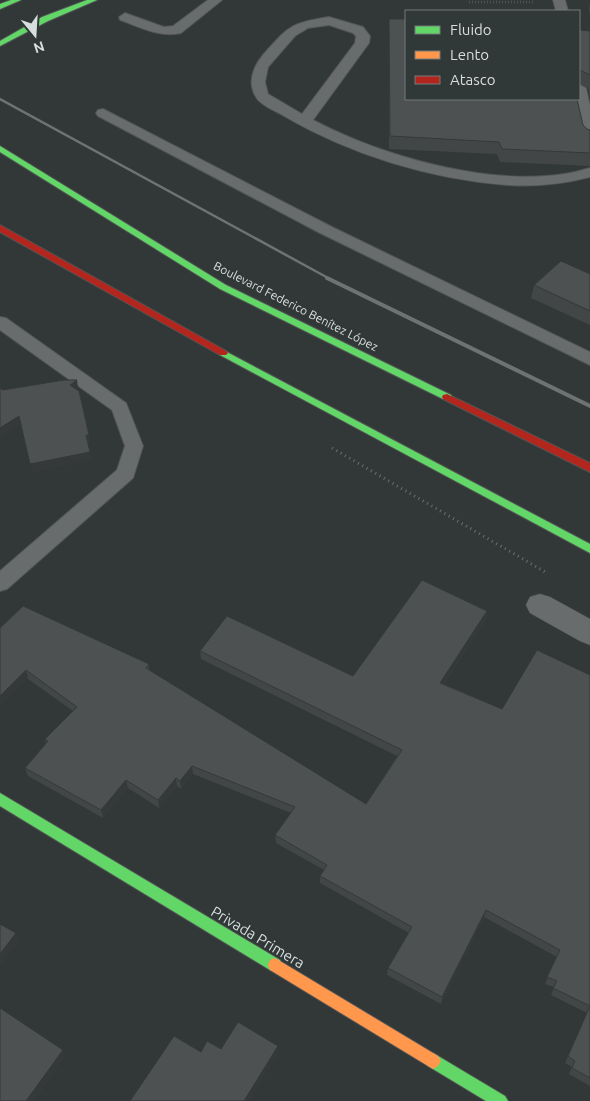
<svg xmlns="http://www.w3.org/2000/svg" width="590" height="1101" font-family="Ubuntu,sans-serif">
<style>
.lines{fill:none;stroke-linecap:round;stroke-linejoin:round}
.lane-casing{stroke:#515454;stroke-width:2}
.street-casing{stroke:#515454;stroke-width:1}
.fast-casing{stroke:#515454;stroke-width:2}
.slow-casing{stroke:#515454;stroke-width:2}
.jam-casing{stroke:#515454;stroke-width:2}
.path-far1{stroke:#6d6f6f;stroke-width:2.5;stroke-dasharray:0.5 2.5;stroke-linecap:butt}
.path{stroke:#6d6f6f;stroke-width:3;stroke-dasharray:1 4;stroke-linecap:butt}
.lane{fill:#696c6c;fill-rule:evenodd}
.street{fill:#696c6c;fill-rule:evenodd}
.fast{fill:#63d668;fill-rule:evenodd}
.slow{fill:#ff974d;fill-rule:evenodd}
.jam{fill:#b3261e;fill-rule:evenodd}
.rail-far1{stroke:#6e7272;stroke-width:2.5}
.rail{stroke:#6e7272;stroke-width:4}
.wall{fill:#424646}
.shaded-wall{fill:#363939}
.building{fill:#4d5151;stroke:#363939}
.labels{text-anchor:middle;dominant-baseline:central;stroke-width:4;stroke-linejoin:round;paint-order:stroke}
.street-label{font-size:12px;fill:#d8dedd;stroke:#303938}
.near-street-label{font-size:15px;fill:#d8dedd;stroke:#303938}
</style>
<rect width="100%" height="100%" fill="#323737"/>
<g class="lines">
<defs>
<path id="lane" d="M208 0H222L181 33C159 38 140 27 120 20L119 17 125 13 164 27 173 26Z
M553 0H565L568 11H556Z
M329 17 363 27 370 36 369 43 313 120C381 156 487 186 564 174 573 173 581 170 590 168V177C563 184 536 187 507 185 430 179 351 155 284 116 276 111 260 105 256 97 247 83 253 67 263 55 289 26 290 23 329 17ZM329 25 353 33 356 36 355 43 302 114 268 94 265 82 268 67 295 36 308 28Z
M579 84 586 88 590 106V141L585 140 583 137 574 99H579Z
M103 109 332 227 590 352V365L320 233 98 116 96 113 98 110Z
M0 317 6 318 126 403 143 446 133 478 7 589 0 591V571L117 470 125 446 112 410 0 330Z"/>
<path id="street" d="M540 594 550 597 590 619V645L580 641 530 613 526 605 530 597Z"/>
<path id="fast" d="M11 0H21L0 9V4Z
M87 0H97L48 21 0 46V41L42 17Z
M0 146 226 285 451 395 452 397 451 399H443L220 289 0 152Z
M223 350 590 544V553L220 355 218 353 220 351Z
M0 793 280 960 282 965 280 970 275 972 270 970 0 806Z
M433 1053 505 1096 508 1101H486L428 1066 425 1061 428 1056Z"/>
<path id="slow" d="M275 958 438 1056 441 1061 438 1066 433 1069 428 1066 270 970 268 965 270 960Z"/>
<path id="jam" d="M0 225 226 351 228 353 226 355H220L0 232Z
M447 394 590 463V472L443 399 442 397 443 395Z"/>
</defs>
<!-- lane casing -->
<use href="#lane" class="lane-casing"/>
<!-- street casing -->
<use href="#street" class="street-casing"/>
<!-- fast casing -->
<use href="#fast" class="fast-casing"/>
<!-- slow casing -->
<use href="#slow" class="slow-casing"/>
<!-- jam casing -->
<use href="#jam" class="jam-casing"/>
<!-- path-far1 -->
<path class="path-far1" d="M469 2H533"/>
<!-- path -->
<path class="path" d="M332 448 547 573"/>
<!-- lane -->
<use href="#lane" class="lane"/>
<!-- street -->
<use href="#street" class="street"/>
<!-- fast -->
<use href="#fast" class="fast"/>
<!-- slow -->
<use href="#slow" class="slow"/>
<!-- jam -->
<use href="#jam" class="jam"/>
<!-- rail-far1 -->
<path class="rail-far1" d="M0 99 330 279"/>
<!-- rail -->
<path class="rail" d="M327 278 590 406"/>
</g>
<!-- wall -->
<path class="wall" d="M590 1V16L589 10Z
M389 19 583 125 587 129 590 130V166L500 162 497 154 389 149Z
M579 30 590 31V97L588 88 579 84V88Z
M590 274V325L531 298 534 285Z
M487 611 486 620 444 684 502 709 590 675V1086L569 1074 572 1067 565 1063 587 1013 551 995 554 987 545 984 557 957 484 917 441 1004 387 975 388 968 409 933 320 883V876L324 870 276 843 275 835 291 813 193 774 181 789 177 786 159 808 128 788 103 818 28 776 25 768 46 744 45 739 73 711 28 679 0 628 149 664V670L366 804 397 756 201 659 200 651 353 676Z"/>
<!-- shaded-wall -->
<path class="shaded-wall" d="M77 380 78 388 71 393 70 385Z
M19 416 21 425 0 437V428Z
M86 435H89L90 443 87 444Z
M90 452 92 460 32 473 30 464Z
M487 611 486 620 439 691 440 683Z
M26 670 28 679 0 707V696Z
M192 766 193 774 181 789 180 781Z
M176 778 177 786 159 808 158 800Z
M126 780 128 788 103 818 101 810Z
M486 910 484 917 441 1004 442 997Z
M16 933 19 942 0 966V954Z
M278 1046V1055L249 1101H244Z
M63 1050 65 1057 35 1101H26Z"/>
<!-- building -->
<path class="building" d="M389 19H406V99H577L583 125 587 129 590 130V153L502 149 499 142 390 136Z
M579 30 590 31V75L580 70 579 85Z
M561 261 590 274V311L534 285Z
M64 380H77L70 385 79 391 89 435H86L90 452 30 464 19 416 0 428V388L3 390Z
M422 580 487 611 440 683 502 709 537 650 590 675V1078L572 1068 575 1061 568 1056 590 1006 553 988 557 981 547 977 560 950 486 910 442 997 388 968 412 927 320 876 327 865 275 835 295 807 192 766 180 781 176 778 158 800 126 780 101 810 25 768 48 741 45 739 77 707 26 670 0 696V628L23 606 149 664 146 668 366 804 402 750 200 651 227 616 353 676Z
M0 924 16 933 0 954Z
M0 1008 63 1050 26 1101H0Z
M238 1022 278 1046 244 1101H130L174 1036 201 1052 207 1041 221 1049Z"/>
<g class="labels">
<!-- street labels -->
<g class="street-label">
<text transform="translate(296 306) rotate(27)">Boulevard Federico Benítez López</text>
</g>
<!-- near-street labels -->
<g class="near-street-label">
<text transform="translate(258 937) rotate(31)">Privada Primera</text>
</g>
</g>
<!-- legend -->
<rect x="405" y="10" width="175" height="90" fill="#303938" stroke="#737b7a"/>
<rect x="415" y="26" width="25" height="8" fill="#63d668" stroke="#737b7a"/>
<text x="450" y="35" font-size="15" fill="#d8dedd">Fluido</text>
<rect x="415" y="51" width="25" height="8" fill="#ff974d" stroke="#737b7a"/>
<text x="450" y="60" font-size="15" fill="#d8dedd">Lento</text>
<rect x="415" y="76" width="25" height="8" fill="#b3261e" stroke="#737b7a"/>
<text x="450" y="85" font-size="15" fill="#d8dedd">Atasco</text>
<!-- north arrow -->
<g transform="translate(35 35) rotate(162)" stroke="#303938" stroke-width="4" paint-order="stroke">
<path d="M0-4L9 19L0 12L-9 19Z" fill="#d8dedd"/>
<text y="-8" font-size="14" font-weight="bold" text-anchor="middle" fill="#d8dedd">N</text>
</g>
</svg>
